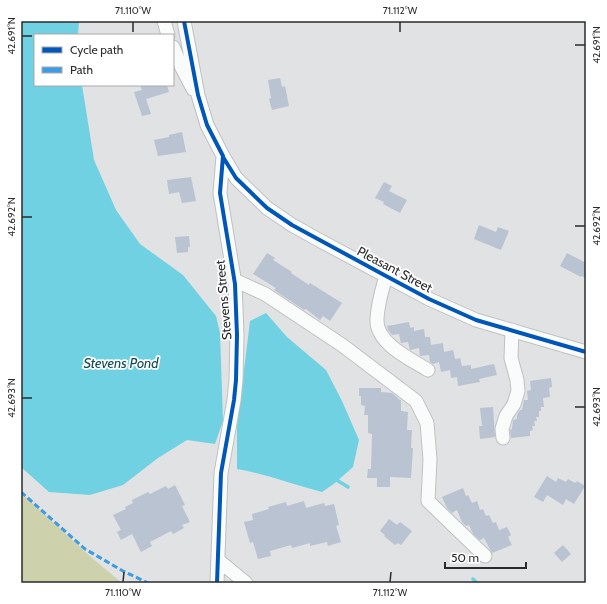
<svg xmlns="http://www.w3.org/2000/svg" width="607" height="604" font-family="Cabin,sans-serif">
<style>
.green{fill:#cdd2ad}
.water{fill:#6fd1e1}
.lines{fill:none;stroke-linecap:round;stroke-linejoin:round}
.stream{stroke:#6fd1e1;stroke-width:3.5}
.building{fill:#b9c3d1}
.minor-casing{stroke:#c0c0c1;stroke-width:15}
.minor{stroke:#fafbfb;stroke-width:13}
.quiet{stroke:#3d9ce1;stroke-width:3;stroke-dasharray:6 3;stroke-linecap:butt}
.cycleway-casing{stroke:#fff;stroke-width:6}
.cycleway{stroke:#0057b8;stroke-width:4}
.ticks{fill:none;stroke:#2a2b2c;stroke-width:1.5}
.labels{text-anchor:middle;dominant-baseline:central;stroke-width:3.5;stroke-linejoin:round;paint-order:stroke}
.street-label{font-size:13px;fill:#2a2b2c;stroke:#fff}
.water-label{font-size:14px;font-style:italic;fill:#0f4b54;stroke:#fff}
.neatline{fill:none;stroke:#2a2b2c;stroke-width:1.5}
.ticks-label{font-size:10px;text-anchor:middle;fill:#2a2b2c}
</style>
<rect width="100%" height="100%" fill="#e1e2e3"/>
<!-- green -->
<path class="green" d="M21 493 92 558 122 583H21Z"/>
<!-- water -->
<path class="water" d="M21 21H79L78 35H35V85H82L94 160 116 210 140 244 183 275 216 316 220 333 223 421 215 444 187 440 158 458 123 485 90 495 49 492 21 467Z
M266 313 287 337 326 370 342 401 359 440 353 467 335 483 322 492C294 485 266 474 237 469V427L250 321Z"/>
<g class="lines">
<!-- stream -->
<path class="stream" d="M335 479 348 487
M473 579 477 583"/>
</g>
<!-- building -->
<path class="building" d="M280 78 282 87 285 86 289 106 272 110 269 99 271 98 268 80Z
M140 85H167L169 92 146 99 151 114 142 116 134 92 142 90Z
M182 132 186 152 158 156 154 140 169 137V135Z
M191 177 196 201 182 203 179 192 169 194 167 180Z
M384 182 392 186 389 191 407 200 400 213 383 204 384 202 375 198Z
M479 225 496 232 498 227 509 231 501 250 474 239Z
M189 236 190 247H188V252L177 253 175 237Z
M267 253 275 258 273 260 292 272 291 273 309 285 310 283 342 303 330 321 323 316 320 320 306 309 304 310 274 290 276 288 253 274Z
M567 253 586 263V278L581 276V277L560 266Z
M409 322 410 328 414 327V331L424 329 425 337H430L431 345 443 343 444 352 453 350 455 359 460 358 462 366 471 365V369L494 364 497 375 479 379 480 382 458 386 457 377 451 378 450 370 441 372 439 362 433 364 430 362 429 355 420 356 419 348 410 350 408 342 401 343 399 334 392 335 388 330 387 326Z
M551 378 552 387 549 388 550 397 543 398 544 407H541V411H539V417H536L537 421H534L535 426H532L533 430 530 431V436L511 438 510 430 512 429 513 420 517 419V415L520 410H522L524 400H528L527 391 531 390 530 381Z
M359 388H381V392L392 393 398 398V399L401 400V411L408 412 407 430H412L411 448H413L411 478 390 477V487H377V478H367L368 469H371L372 434 368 433V415H364L365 406 361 405V396H359Z
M493 407 495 437 480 439 479 426H482L480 408Z
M547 476 556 482 558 478 566 482 568 479 575 483 577 481 585 486 574 504 566 499 563 505 547 495 543 502 534 497Z
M175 485 185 505 182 506 190 522 182 525 184 528 173 534 171 531 150 542 152 546 141 552 132 534 121 540 117 532 121 530 113 515 126 509 125 507 133 503 132 500 148 492 150 494 166 486 168 489Z
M463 488 466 496 468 495 472 503 477 501 480 510 483 509 486 516 489 515 493 523 496 522 499 530 507 527 511 535 508 537 512 545 492 553 484 538 480 540 473 534 469 525 466 526 462 522 457 510 452 513 447 508 442 497Z
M304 501 306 508 324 503 325 506 334 504 339 525 336 526 341 542 328 546 327 542 310 546V543L292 548 291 545 270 551 271 556 258 559 253 542 250 543 244 522 253 520 252 514 269 509 268 507 286 502 287 506Z
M389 519 397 525 400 522 412 531 401 545 398 543 395 545 384 536 385 535 380 531Z
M563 545 571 554 562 562 554 553Z"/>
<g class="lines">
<defs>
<path id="minor" d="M164 21 168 35
M184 21 198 95 207 125 223 156 220 193 235 284 237 335 236 380 234 400 221 473 217 583
M173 47 182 68 193 89
M223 156 236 178 267 208 292 225 317 239 429 299 476 320 586 352
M386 276C382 290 377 306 377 321 377 344 412 360 428 370
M234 280 265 294 342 345 416 401 427 423 430 459 428 501 485 556
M503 438 502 429 506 416 514 404 518 391 517 380 511 358 512 330
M218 560 246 583"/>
</defs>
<!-- minor casing -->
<use href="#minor" class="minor-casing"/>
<!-- minor -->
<use href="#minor" class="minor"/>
<!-- quiet -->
<path class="quiet" d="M21 492 85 549 123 571 148 583"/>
<defs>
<path id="cycleway" d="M184 21 198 95 207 125 223 156 220 193 235 284 237 335 236 380 234 400 221 473 217 583
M223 157 236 178 267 208 292 225 386 276 429 299 476 320 586 352"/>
</defs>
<!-- cycleway casing -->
<use href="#cycleway" class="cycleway-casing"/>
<!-- cycleway -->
<use href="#cycleway" class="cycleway"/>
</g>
<!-- ticks -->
<path class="ticks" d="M133 32V22M400 32V22M22 36H32M575 45H585M22 217H32M575 226H585M22 398H32M575 407H585M123 582 124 572M390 582 391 572"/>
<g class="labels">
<!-- street labels -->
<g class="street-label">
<text transform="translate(395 269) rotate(28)">Pleasant Street</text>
<text transform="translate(223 300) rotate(-95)">Stevens Street</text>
</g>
<!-- water labels -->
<g class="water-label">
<text x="121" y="363">Stevens Pond</text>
</g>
</g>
<!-- border -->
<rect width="607" height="604" fill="none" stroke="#ffffff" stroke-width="44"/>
<!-- legend -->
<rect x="34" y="34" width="140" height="52" fill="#ffffff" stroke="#aaaaab"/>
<rect x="42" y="47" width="20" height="6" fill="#0057b8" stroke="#aaaaab"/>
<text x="70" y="54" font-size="12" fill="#2a2b2c">Cycle path</text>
<rect x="42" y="67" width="20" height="6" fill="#3d9ce1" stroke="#aaaaab"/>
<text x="70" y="74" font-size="12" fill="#2a2b2c">Path</text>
<!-- scale -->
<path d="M445 562v6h81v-6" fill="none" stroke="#2a2b2c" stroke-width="2"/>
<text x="451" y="562" font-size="12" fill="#2a2b2c" stroke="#ffffff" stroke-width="3" paint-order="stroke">50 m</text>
<rect x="22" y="22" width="563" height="560" class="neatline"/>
<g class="ticks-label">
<text x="133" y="14">71.110°W</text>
<text x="400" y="14">71.112°W</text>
<text transform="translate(11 36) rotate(-90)" y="4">42.691°N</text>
<text transform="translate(596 45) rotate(-90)" y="4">42.691°N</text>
<text transform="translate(11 217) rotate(-90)" y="4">42.692°N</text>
<text transform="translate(596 226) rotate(-90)" y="4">42.692°N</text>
<text transform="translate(11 398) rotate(-90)" y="4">42.693°N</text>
<text transform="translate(596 407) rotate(-90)" y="4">42.693°N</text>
<text x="123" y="596">71.110°W</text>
<text x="390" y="596">71.112°W</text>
</g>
</svg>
